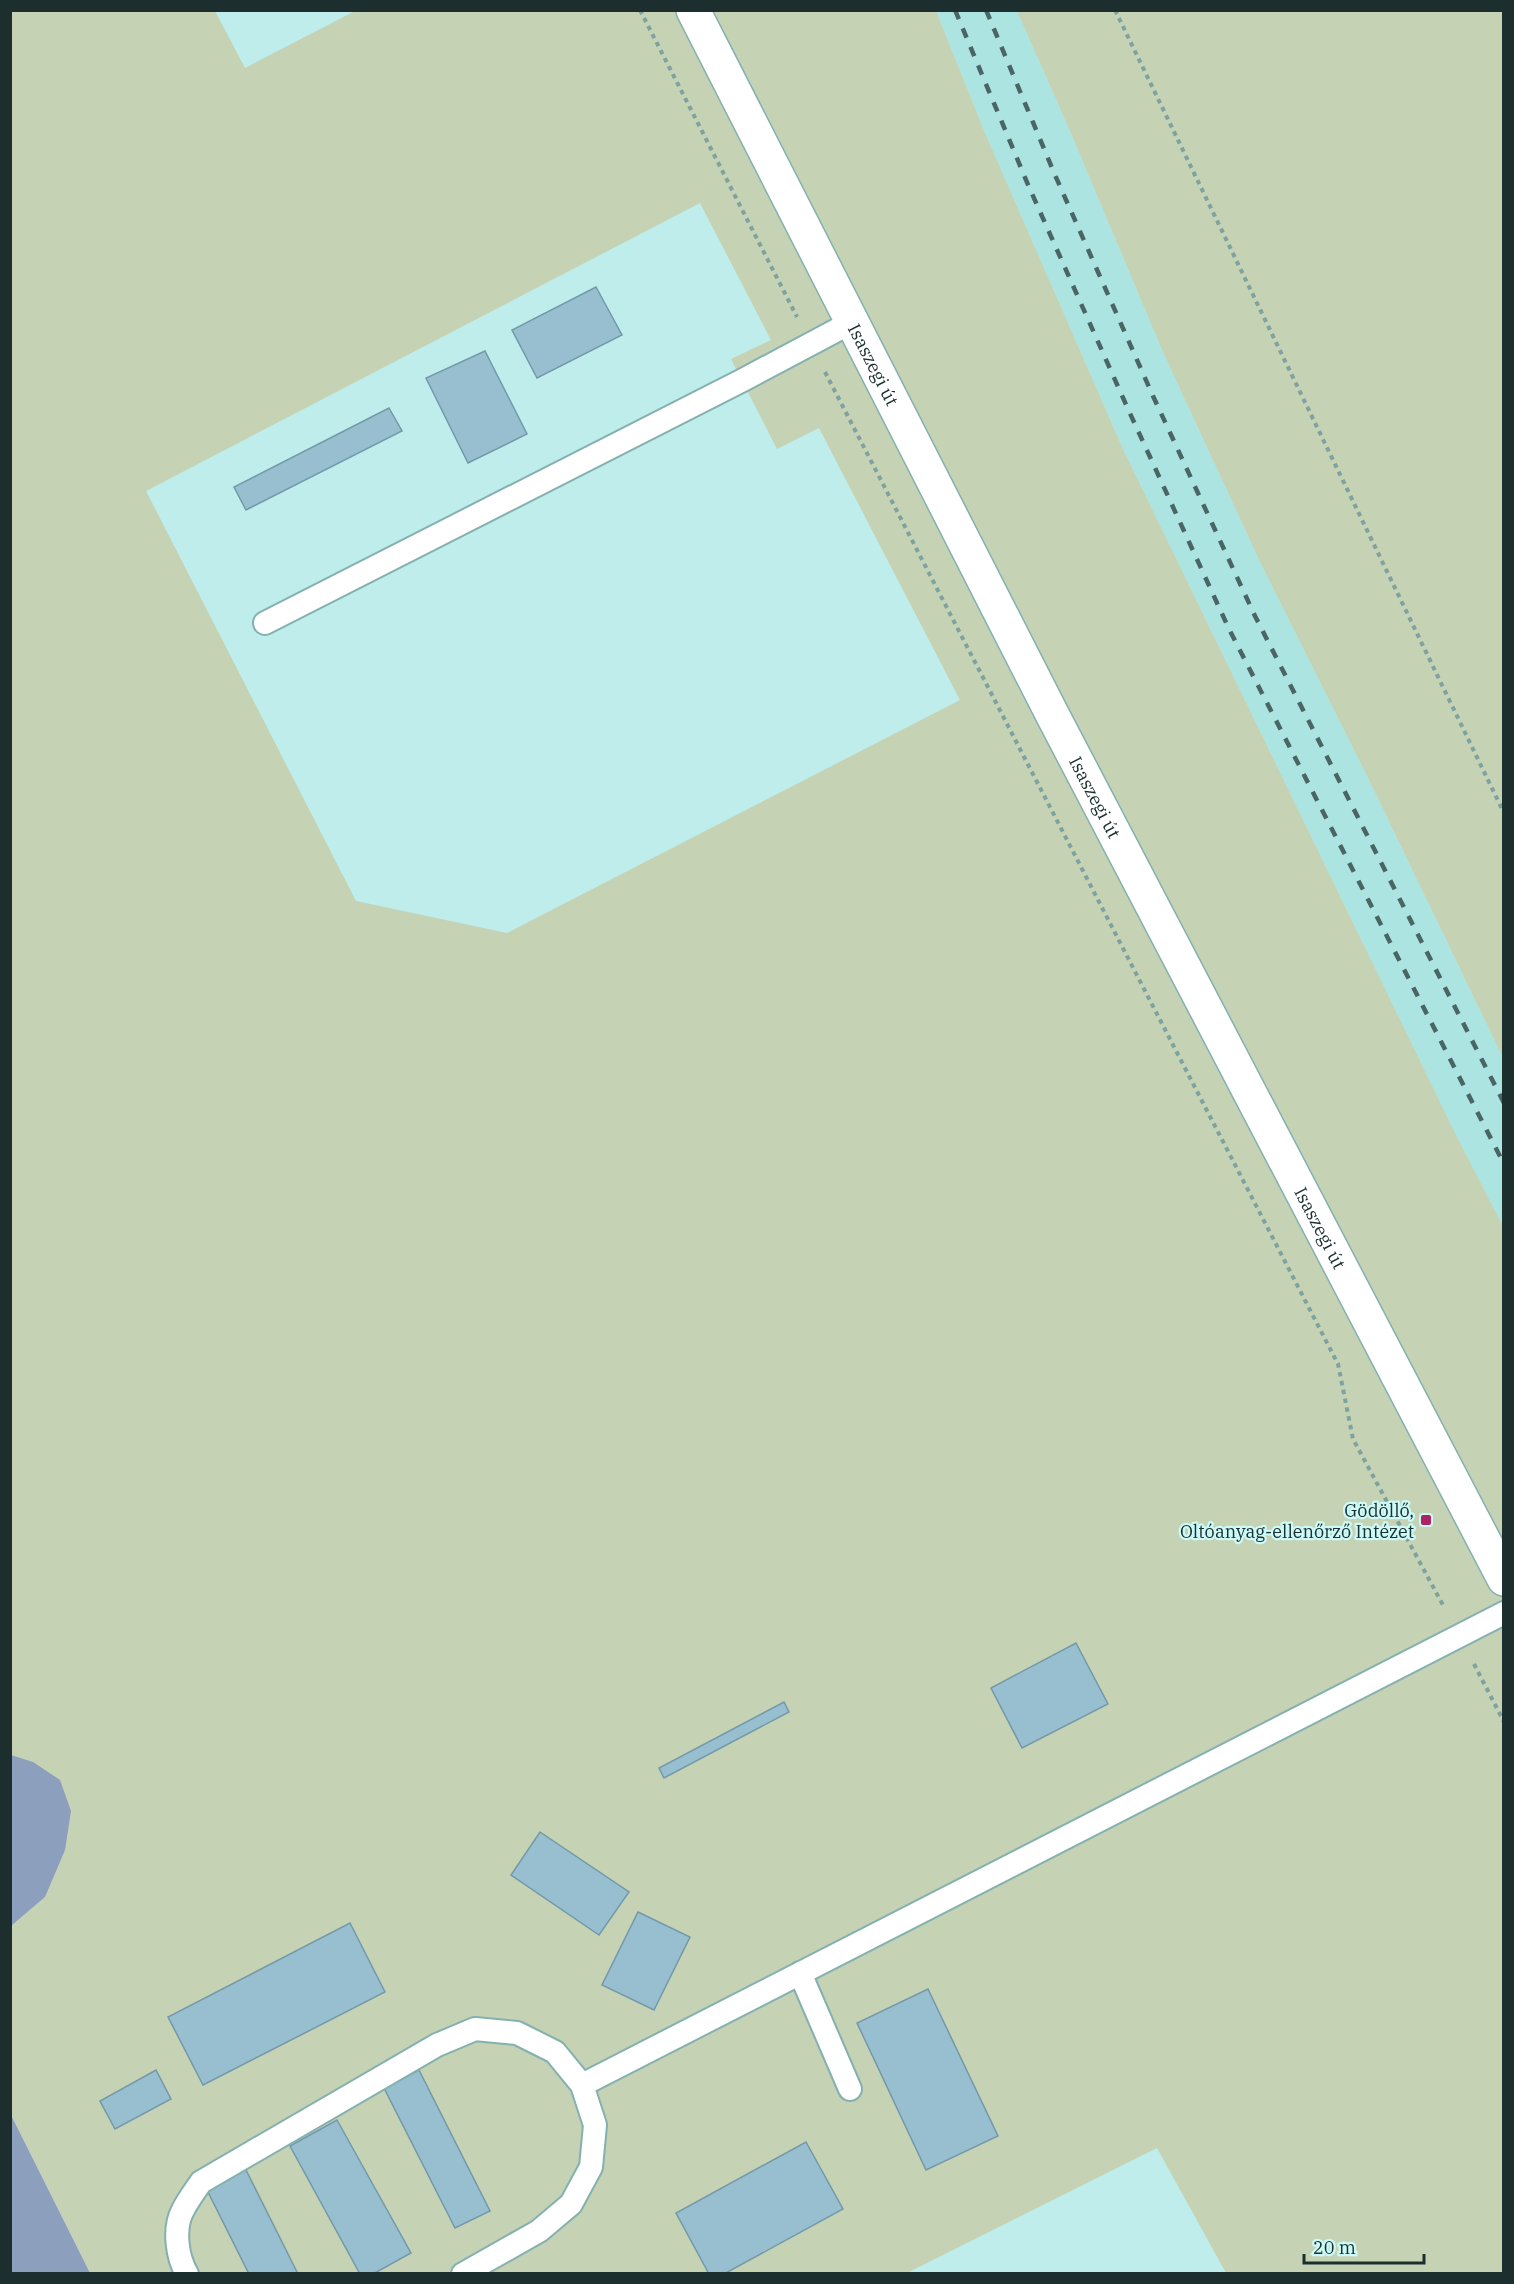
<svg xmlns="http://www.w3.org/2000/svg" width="1514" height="2284" font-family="'IBM Plex Serif',serif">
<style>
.built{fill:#abe4e1}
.green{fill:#c5d2b4;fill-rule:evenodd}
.water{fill:#8c9fbd}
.building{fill:#97bfcf;stroke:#7399a9;stroke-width:1.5}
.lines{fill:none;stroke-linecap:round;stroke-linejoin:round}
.service-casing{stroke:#84b1af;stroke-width:26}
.secondary-casing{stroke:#84b1af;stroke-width:36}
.path{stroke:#7ea2a0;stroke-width:4;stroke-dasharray:4.5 4.5;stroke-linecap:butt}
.service{stroke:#fff;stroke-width:22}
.secondary{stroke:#fff;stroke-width:33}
.rail{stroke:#4a6564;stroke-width:4.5;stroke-dasharray:10 10;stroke-linecap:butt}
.poi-dot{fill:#ac2262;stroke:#cbfaf8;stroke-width:2}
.labels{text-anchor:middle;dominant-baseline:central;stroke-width:4.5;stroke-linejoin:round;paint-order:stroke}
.street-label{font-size:18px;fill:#1c2f2e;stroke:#cbfaf8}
.poi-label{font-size:18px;fill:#1c2f2e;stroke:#cbfaf8;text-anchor:end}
</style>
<rect width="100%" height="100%" fill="#beedeb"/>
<!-- built -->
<path class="built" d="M936 11H1017L1070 131 1162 350 1261 564 1371 784 1503 1058V1226L1458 1139 1123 449 985 133Z"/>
<!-- green -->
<path class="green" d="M11 11H215L245 68 355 11H936L985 133 1123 449 1458 1139 1503 1226V2273H1226L1157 2148 907 2273H90L11 2115V1926L45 1897 33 1762 10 1755ZM700 203 771 340 731 359 777 449 819 428 960 700 507 933 356 901 146 491Z
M1017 11H1503V1058L1371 784 1261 564 1162 350 1070 131Z"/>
<!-- water -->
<path class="water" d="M11 1755 33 1762 60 1780 71 1811 65 1850 45 1897 11 1926Z
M10 2115H11L90 2273H11Z"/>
<!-- building -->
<path class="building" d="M596 287 622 335 537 378 512 330Z
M485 351 527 434 468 463 426 378Z
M389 408 402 431 246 510 234 487Z
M1076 1643 1108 1704 1022 1748 991 1688Z
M784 1702 789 1712 664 1778 659 1768Z
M540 1832 629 1892 599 1935 511 1875Z
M638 1912 690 1937 654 2010 602 1985Z
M350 1923 385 1992 203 2085 168 2017Z
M928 1989 998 2136 926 2170 857 2023Z
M156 2070 171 2099 115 2129 100 2101Z
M419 2070 490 2211 455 2228 384 2088Z
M337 2120 411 2253 373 2274H360L290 2146Z
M806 2142 843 2209 724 2274H709L676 2213Z
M243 2164 298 2274H249L204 2184Z"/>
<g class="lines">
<defs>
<path id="service" d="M265 623 743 380 852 322
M800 1973 850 2089
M582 2085 1504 1613
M187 2274C177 2257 173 2228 183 2210 188 2200 195 2191 201 2182L437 2045 475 2029 517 2033 555 2052 582 2085 595 2125 591 2167 571 2204 539 2231 463 2274"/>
<g id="secondary">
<path id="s1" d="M693 10 1052 714 1504 1579"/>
</g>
</defs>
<!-- service casing -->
<use href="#service" class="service-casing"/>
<!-- secondary casing -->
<use href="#secondary" class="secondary-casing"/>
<!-- path -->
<path class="path" d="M640 10 797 317
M1115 10 1504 813
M825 372 1338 1364 1353 1439 1444 1607
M1474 1664 1504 1722"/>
<!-- service -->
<use href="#service" class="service"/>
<!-- secondary -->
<use href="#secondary" class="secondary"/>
<!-- rail -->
<path class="rail" d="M955 10 1029 187 1128 409 1229 629 1504 1164
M986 10 1055 175 1153 396 1255 616 1504 1103"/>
</g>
<!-- markers -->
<rect class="poi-dot" x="1420" y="1514" width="12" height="12" rx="3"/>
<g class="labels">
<!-- street labels -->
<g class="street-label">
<text stroke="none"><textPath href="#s1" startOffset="398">Isaszegi út</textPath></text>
<text stroke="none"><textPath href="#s1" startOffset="884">Isaszegi út</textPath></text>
<text stroke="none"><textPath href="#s1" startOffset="1370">Isaszegi út</textPath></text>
</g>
<!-- poi labels -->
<g class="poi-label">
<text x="1414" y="1510">Gödöllő,<tspan x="1414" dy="21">Oltóanyag-ellenőrző Intézet</tspan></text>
</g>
</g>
<!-- border -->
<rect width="1514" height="2284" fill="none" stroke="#1c2f2e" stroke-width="24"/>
<!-- scale -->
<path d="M1304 2254v9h120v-9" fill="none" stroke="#1c2f2e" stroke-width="3"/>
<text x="1313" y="2254" font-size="18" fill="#1c2f2e" stroke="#cbfaf8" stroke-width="4.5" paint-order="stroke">20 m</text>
</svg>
